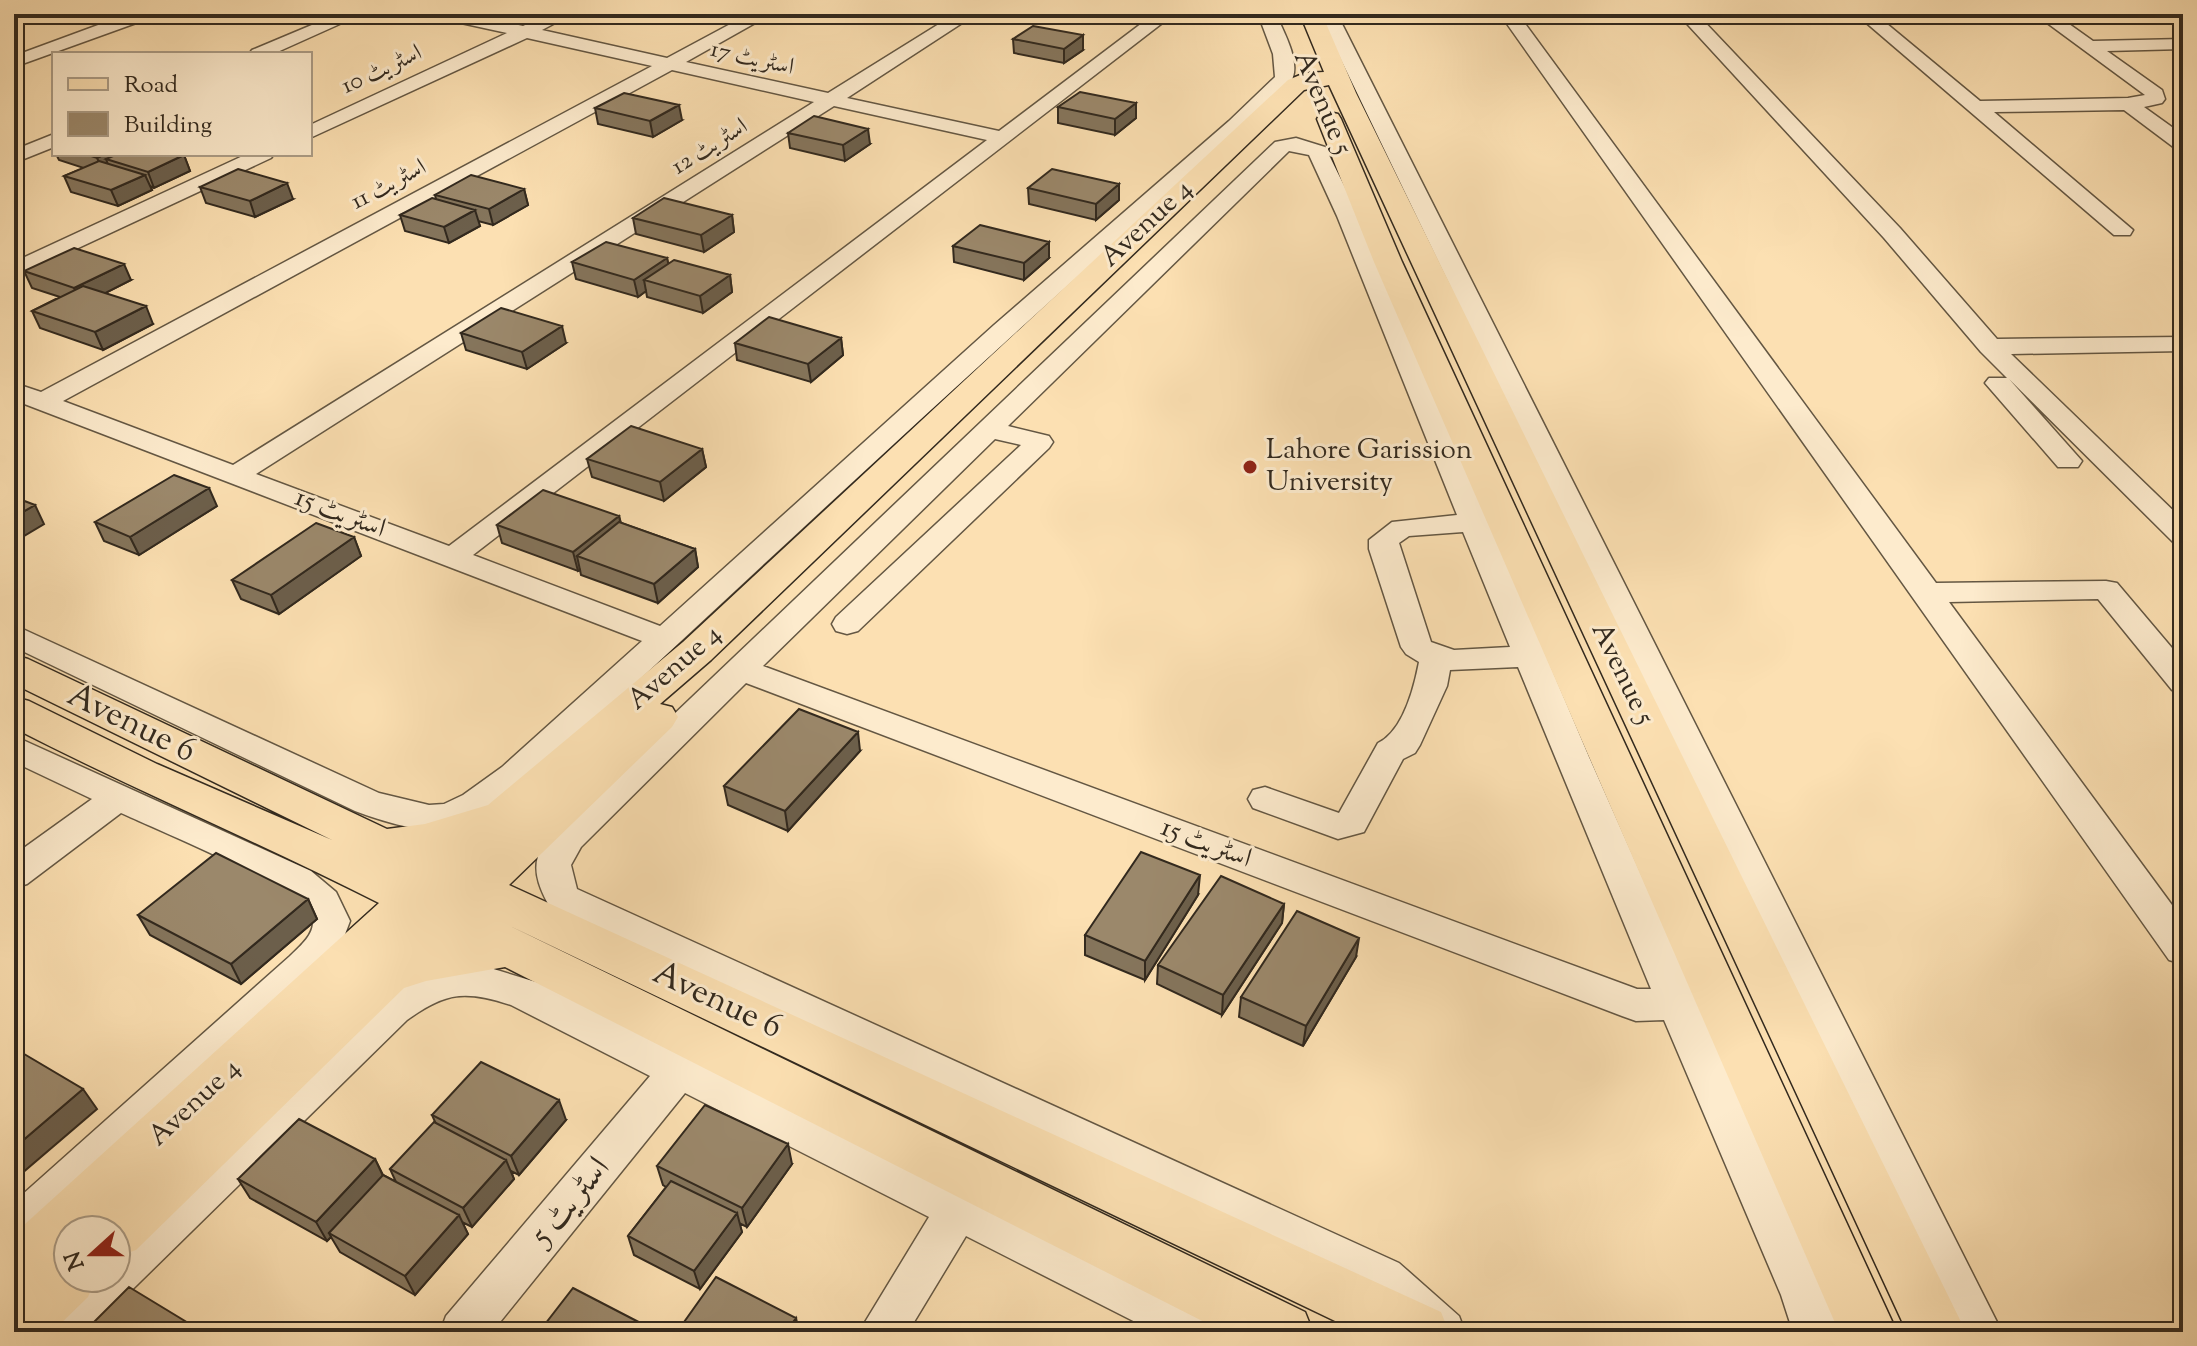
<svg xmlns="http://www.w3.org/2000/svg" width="2197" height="1346" font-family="'Sorts Mill Goudy',Amiri,serif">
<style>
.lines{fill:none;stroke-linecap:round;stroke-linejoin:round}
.minor-casing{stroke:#645743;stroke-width:3}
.major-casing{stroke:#32291e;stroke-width:3}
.minor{fill:#fdebcd;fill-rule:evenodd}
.major{fill:#fce0b2;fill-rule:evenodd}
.wall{fill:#85755c;stroke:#32291e;stroke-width:2}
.shaded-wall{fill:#6c5f4b;stroke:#32291e;stroke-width:2}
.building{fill:#9b886b;stroke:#32291e;stroke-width:2}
.poi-dot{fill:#8f2418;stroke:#fdebcd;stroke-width:3}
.labels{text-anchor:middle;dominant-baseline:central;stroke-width:6;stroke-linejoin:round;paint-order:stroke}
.far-street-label{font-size:24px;fill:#32291e;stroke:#fdebcd}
.street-label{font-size:28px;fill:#32291e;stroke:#fdebcd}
.poi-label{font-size:28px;fill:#32291e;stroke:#fdebcd;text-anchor:start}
.near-street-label{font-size:34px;fill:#32291e;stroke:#fdebcd}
</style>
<rect width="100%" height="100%" fill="#fce0b2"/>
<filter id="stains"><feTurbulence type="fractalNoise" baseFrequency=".0025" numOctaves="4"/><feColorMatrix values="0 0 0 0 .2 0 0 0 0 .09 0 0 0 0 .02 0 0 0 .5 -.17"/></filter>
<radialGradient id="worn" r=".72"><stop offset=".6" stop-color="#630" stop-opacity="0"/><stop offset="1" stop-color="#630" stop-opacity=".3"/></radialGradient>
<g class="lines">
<defs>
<path id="minor" d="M128 14H153L150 18 14 67V56Z
M338 14H362L273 54H249L252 50Z
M435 14H467L523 26 549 14H572L542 30 667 58 749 14H771L686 62 828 93 955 14H976L847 98 999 131 1154 14H1174L473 555 660 626 994 325 1229 121 1275 77 1273 54 1258 14H1276C1283 31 1299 58 1293 77 1288 95 1175 190 1153 209 941 398 734 592 526 785 459 836 434 840 355 811L14 647V625L379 793 429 805 444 804 463 795 502 767 642 641 14 400V383L41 392 652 66 527 38 310 138V125L507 33 438 18ZM672 70 814 102 233 465 63 401ZM834 106 987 140 449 546 256 474Z
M1319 14H1337L2002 1332H1955Z
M1500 14H1518L1936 583 2106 581 2117 583 2183 661V693L2172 690 2098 599 1949 602 2183 920V964L2169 960Z
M1678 14H1697L1900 228 1997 339 2183 337V351L2011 354 2183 520V545L2173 542 2009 379 2082 461 2078 467H2058L1985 383 1989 378H2007L1981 352 1884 238Z
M1856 14H1875L1980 101 2128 98 2145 95 2035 14H2055L2093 41 2183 39V49L2107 51 2162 90 2165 99 2162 103 2144 107 2183 135V151L2176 149 2124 110 1994 112 2133 230 2130 235H2114Z
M54 134V147L14 163V150Z
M1296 138 1325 147 1359 216 1589 757 1827 1295 1839 1332H1793L1781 1295 1664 1020 1636 1021 1622 1016 746 683 581 847 571 865 577 889 1399 1263 1459 1316 1465 1332H1409L1367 1293 551 909C528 869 532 852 564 819L1275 142ZM1289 151 1309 155 1337 216 1457 515 1392 522 1369 540V549L1401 647 1406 654 1419 662C1414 688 1403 731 1378 743L1339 813 1265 787 1253 790 1248 799 1253 808 1338 839 1364 832 1403 759 1415 753 1420 745 1447 686 1450 670 1518 667 1651 989H1637L763 666 995 439 1021 445 836 617 832 624 836 631 847 634 858 631 1049 448 1053 442 1049 436 1008 426ZM1463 532 1510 647 1454 650 1431 642 1399 543 1409 536Z
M247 154H274L271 158 14 278V262Z
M14 736 311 871 336 892 350 921 338 953 318 978 30 1244 14 1250V1202L290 956C300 946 319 931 311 915 298 887 155 829 121 813L27 884 14 888V855L92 799 14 762Z
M456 964 487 967 539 983 1220 1316 1226 1332H1155L966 1236 908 1332H859L929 1217 685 1093 492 1332H440L446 1316 650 1076 511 1005C465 990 446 992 407 1020L89 1332H33L39 1316 80 1278H116V1244L379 998 413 976Z"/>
<path id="major" d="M1300 14H1322L1356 93 1966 1332H1907L1329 85 1304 90 711 660 660 704 672 707 678 717 672 727 509 885 1441 1312 1449 1332H1358L481 912 1305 1312 1313 1332H1224L505 967 426 981 404 988 136 1250 116 1257V1230H68V1278H96L88 1297 52 1332H14V1234L379 903C259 842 134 790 14 728V697L29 701 157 764 332 840 14 684V655L28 659 387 829 425 824 488 805 683 642 1288 80 1305 73 1324 72Z
M1329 112 1338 114 1341 119 1402 262 1897 1332H1839L1374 262 1317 119 1320 114Z"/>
</defs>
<!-- minor casing -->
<use href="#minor" class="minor-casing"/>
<!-- major casing -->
<use href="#major" class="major-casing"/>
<!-- minor -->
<use href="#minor" class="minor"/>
<!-- major -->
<use href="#major" class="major"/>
</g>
<!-- wall -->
<path class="wall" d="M1013 39 1083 50 1064 63 1014 53Z
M1136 103V118L1115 135 1058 123V107Z
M595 108 682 120 653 137 598 124Z
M788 133 870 144 845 161 790 148Z
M56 154H179L184 155 190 171 154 188 150 186 152 190 118 206 71 192 64 176 84 168 59 160Z
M1119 184V200L1096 220 1029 204 1028 188Z
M200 187 293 199 255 217 206 203Z
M524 189 528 205 493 225 478 221 480 226 449 243 405 231 400 215 436 199 435 195Z
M732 215 734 232 704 252 636 234 633 218Z
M953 246 1049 258 1024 280 954 262Z
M667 258 668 264 730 275 732 292 703 313 647 297 646 291 638 297 576 279 572 262Z
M24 271 131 280 105 293 153 324 103 350 40 328 32 311 60 297 32 288Z
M461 333 566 343 527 369 466 350Z
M841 338 843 355 811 382 737 360 735 343Z
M702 449 706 467 664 501 592 477 587 459Z
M217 506 139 555 104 541 95 522Z
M619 516 621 523 695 549 698 567 658 603 581 575 580 570 578 571 502 543 497 525Z
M354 537 361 556 279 614 241 599 232 580Z
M860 751 788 831 728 805 724 786Z
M1198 895 1145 980 1085 955V935Z
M308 899 317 919 241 984 150 935 138 915Z
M1284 904 1282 923 1222 1015 1157 984 1158 965Z
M1356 957 1303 1046 1239 1017 1241 997Z
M432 1115 566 1120 519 1175 511 1171 514 1179 472 1227 462 1222 468 1234 415 1295 340 1252 331 1237 327 1241 250 1198 238 1179 375 1159 383 1175 396 1182 390 1169 436 1124Z
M792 1164 747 1227 739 1223 742 1232 700 1289 634 1255 628 1236 666 1187 663 1185 657 1166Z"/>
<!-- shaded-wall -->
<path class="shaded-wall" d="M1083 35V50L1064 63V49Z
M1136 103V118L1115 135V119Z
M679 105 682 120 653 137 650 121Z
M868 129 870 144 845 161 843 145Z
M105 154H138L106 159 110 170 104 173 97 158Z
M184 155 190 171 154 188 148 172Z
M145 175 152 190 118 206 111 190Z
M287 183 293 199 255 217 250 201Z
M1119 184V200L1096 220V204Z
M524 189 528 205 493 225 489 209Z
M475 210 480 226 449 243 444 227Z
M732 215 734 232 704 252 701 235Z
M1049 242V258L1024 280V263Z
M667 258 671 275 644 280 646 291 638 297 634 280Z
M124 264 131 280 82 305 74 288Z
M730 275 732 292 703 313 700 296Z
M146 306 153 324 103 350 95 332Z
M562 326 566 343 527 369 522 352Z
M841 338 843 355 811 382 808 364Z
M702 449 706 467 664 501 660 482Z
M209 488 217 506 139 555 130 537Z
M35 505 44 524 14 542V517Z
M619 516 623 535 577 556 580 570 578 571 573 552Z
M354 537 361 556 279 614 271 595Z
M695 549 698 567 658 603 654 584Z
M858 732 860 751 788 831 785 811Z
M1200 875 1198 895 1145 980V961Z
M308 899 317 919 241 984 231 964Z
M1284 904 1282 923 1222 1015 1223 995Z
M1359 938 1356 957 1303 1046 1306 1026Z
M83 1089 97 1109 14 1180V1148Z
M559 1100 566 1120 519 1175 511 1156Z
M788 1144 792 1164 747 1227 742 1208Z
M375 1159 384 1178 329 1233 331 1237 327 1241 316 1222Z
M506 1160 514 1179 472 1227 463 1208Z
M737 1213 742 1232 700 1289 694 1271Z
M459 1215 468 1234 415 1295 405 1276Z
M796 1318 799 1332H786Z"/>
<!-- building -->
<path class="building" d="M1033 26 1083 35 1064 49 1013 39Z
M1080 92 1136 103 1115 119 1058 107Z
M624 93 679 105 650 121 595 108Z
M814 116 868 129 843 145 788 133Z
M85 154H105L97 158Z
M118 154H179L184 155 148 172 106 159Z
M99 161 145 175 111 190 64 176Z
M238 169 287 183 250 201 200 187Z
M1052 169 1119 184 1096 204 1028 188Z
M471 175 524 189 489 209 435 195Z
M432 198 475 210 444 227 400 215Z
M664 198 732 215 701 235 633 218Z
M980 225 1049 242 1024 263 953 246Z
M606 242 667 258 634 280 572 262Z
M74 248 124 264 74 288 24 271Z
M674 260 730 275 700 296 644 280Z
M83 286 146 306 95 332 32 311Z
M501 308 562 326 522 352 461 333Z
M769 317 841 338 808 364 735 343Z
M631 426 702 449 660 482 587 459Z
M174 475 209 488 130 537 95 522Z
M543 490 619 516 573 552 497 525Z
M14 497 35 505 14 517Z
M619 522 695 549 654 584 577 556Z
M316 523 354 537 271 595 232 580Z
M799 709 858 732 785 811 724 786Z
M1141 852 1200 875 1145 961 1085 935Z
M216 853 308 899 231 964 138 915Z
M1221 876 1284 904 1223 995 1158 965Z
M1297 911 1359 938 1306 1026 1241 997Z
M14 1048 83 1089 14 1148Z
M481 1062 559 1100 511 1156 432 1115Z
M705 1105 788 1144 742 1208 657 1166Z
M299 1119 375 1159 316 1222 238 1179Z
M434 1122 506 1160 463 1208 390 1169Z
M383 1175 459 1215 405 1276 329 1233Z
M671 1181 737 1213 694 1271 628 1236Z
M716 1277 796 1318 786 1332H677Z
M129 1287 203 1332H84Z
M573 1288 656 1331 539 1332Z"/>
<!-- markers -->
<circle class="poi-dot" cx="1250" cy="467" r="8"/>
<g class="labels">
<!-- far-street labels -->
<g class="far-street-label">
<text transform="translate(752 59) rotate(13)">اسٹریٹ 17</text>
<text transform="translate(382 70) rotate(-25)">اسٹریٹ 10</text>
<text transform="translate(710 147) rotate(-32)">اسٹریٹ 12</text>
<text transform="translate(389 185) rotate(-28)">اسٹریٹ 11</text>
</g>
<!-- street labels -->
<g class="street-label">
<text transform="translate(1322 103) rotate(67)">Avenue 5</text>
<text transform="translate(1147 224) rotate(-43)">Avenue 4</text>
<text transform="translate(340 514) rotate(21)">اسٹریٹ 15</text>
<text transform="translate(675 668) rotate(-41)">Avenue 4</text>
<text transform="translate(1622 674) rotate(64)">Avenue 5</text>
<text transform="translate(1206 844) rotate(21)">اسٹریٹ 15</text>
<text transform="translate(195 1103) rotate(-43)">Avenue 4</text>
</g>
<!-- poi labels -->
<g class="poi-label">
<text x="1266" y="451">Lahore Garission<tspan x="1266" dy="32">University</tspan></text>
</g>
<!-- near-street labels -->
<g class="near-street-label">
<text transform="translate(131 724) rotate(26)">Avenue 6</text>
<text transform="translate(717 1001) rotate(25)">Avenue 6</text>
<text transform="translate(571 1202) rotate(-50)">اسٹریٹ 5</text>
</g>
</g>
<!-- margin -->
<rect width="2197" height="1346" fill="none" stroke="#fce0b2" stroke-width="48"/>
<rect x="16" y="16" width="2165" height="1314" fill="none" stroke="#32291e" stroke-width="4"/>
<rect x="24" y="24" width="2149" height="1298" fill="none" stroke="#32291e" stroke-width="2"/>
<!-- legend -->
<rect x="52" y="52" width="260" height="104" fill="#fdebcd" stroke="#ac9d87" stroke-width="2"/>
<rect x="68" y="78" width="40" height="12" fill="#fce0b2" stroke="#ac9d87" stroke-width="2"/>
<text x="124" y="92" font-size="24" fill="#32291e">Road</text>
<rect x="68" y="112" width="40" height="24" fill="#9b886b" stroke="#ac9d87" stroke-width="2"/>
<text x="124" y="132" font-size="24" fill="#32291e">Building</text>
<!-- north arrow -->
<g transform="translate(92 1254) rotate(249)"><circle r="38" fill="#fdebcd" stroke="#ac9d87" stroke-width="2"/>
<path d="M0-6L14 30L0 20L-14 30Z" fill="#8f2418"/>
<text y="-12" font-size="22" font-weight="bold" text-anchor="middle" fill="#32291e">N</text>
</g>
<rect width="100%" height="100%" filter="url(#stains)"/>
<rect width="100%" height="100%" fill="url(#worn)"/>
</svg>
